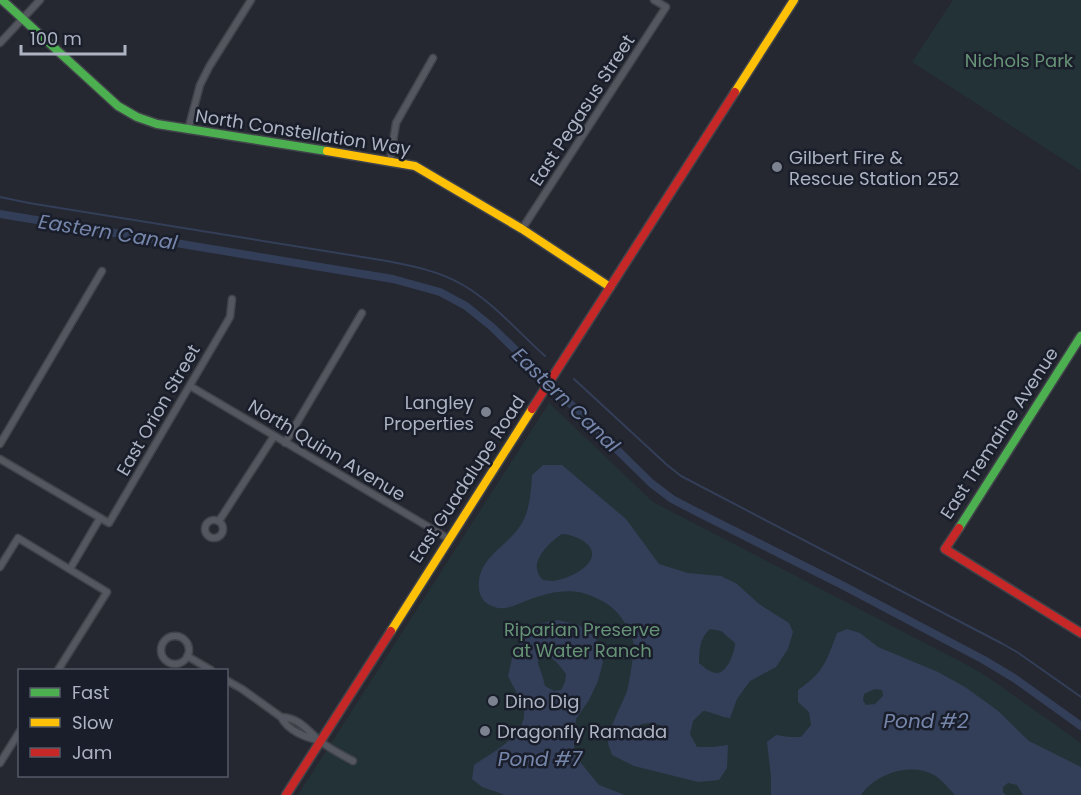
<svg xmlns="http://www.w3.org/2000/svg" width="1081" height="795" font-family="Poppins,sans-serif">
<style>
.green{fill:#233236}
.water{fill:#333e58;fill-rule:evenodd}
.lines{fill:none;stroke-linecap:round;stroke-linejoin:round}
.stream{stroke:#333e58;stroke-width:2}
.canal{stroke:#333e58;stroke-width:8}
.street-casing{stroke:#41434a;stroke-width:9}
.fast-casing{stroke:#41434a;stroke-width:11}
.slow-casing{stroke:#41434a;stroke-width:11}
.jam-casing{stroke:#41434a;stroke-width:11}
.street{stroke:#54575f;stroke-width:6}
.fast{stroke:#4caf50;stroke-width:8}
.slow{stroke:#ffc107;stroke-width:8}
.jam{stroke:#c62828;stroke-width:8}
.poi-dot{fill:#7d8290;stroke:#191e2a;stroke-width:2}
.labels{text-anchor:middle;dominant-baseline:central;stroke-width:5;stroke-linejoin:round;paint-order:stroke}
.park-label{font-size:18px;fill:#669276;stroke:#191e2a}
.street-label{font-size:18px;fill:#adb3c3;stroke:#191e2a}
.poi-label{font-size:18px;fill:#adb3c3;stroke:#191e2a;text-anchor:start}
.water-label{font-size:20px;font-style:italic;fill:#7686aa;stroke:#191e2a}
</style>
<rect width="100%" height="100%" fill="#252830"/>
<!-- green -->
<path class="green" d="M953 0H1081V171L912 62Z
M549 403 653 502 973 668 989 678 1081 743V795H298Z"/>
<!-- water -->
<path class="water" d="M543 465H562L626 519 659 564 688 573 721 576 737 584 759 604 789 623 793 632 788 649 776 667 750 681 737 699 730 718C720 717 713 712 703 711L693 721 690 734 697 747H712L728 745 727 768 719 780 698 782 634 766 612 755C611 751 608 746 608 742 609 727 622 705 627 691 629 686 634 651 634 646 634 640 629 630 626 625 620 614 611 605 600 600 575 586 552 591 526 601 515 605 504 612 492 606 484 603 480 597 479 589 476 557 508 547 522 523 530 509 531 491 532 475ZM562 534C568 534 574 536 580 539 612 557 573 579 553 581 551 581 545 580 543 580 526 565 548 543 562 534ZM710 629 721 631 735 643C735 652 727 674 716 673 709 672 704 667 699 663 699 649 700 638 710 629ZM649 723 660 725 669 732 667 737 662 739 658 735 639 731 638 727 642 724Z
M558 620 579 625 596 638 603 662 598 681 589 700 576 719 574 746 581 763 599 785 625 795H505L482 787 472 779 474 765C492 752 531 734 523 706 520 697 512 685 508 676L513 654 523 639 538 624ZM541 655C553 655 560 666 566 674L565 682 561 690 554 691 545 686C544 682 543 677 541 672 539 665 535 662 541 655Z
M847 629 860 633 878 647 938 672 965 687 997 710 1029 741 1081 767V795H1023L1017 785 1008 783 1003 787V792L1006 795H955C949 789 941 779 934 775 910 762 876 774 861 795H771V777L767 742 776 735 789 737H801L811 725 809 712 798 702V690C824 672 826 662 837 633ZM875 689 882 690 883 696 875 704 866 705 863 700 864 694Z"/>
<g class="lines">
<!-- stream -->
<path class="stream" d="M0 197 29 203 387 261C413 266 439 271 463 285 494 303 518 332 545 356
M574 379 666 464 681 476 1001 643 1017 652 1081 697"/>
<!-- canal -->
<path class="canal" d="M0 214 393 279 440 292 466 306 492 327 651 483 672 499 695 511 842 585 984 660 1014 678 1081 726"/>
<defs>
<path id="street" d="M0 43 40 0
M188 130 200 85 209 67 251 0
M390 161 396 123 433 58
M522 229 666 7 654 0
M190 386 449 539
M285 443 362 313
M0 444 102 271
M0 459 109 523 230 317 232 299
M205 529a9 9 0 1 1 18 0a9 9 0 1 1-18 0Z
M219 521 274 436
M0 567 18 538 107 592 58 670
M70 569 100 518
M161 650a14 14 0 1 1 28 0a14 14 0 1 1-28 0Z
M187 656 211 670
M226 680 242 689 281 717C288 731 305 737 320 741
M281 717C300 718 307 730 320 741 330 749 342 755 353 761
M0 763 20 731"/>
<path id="fast" d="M2 0 118 106 137 117 157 124 327 151
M959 528 1081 336"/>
<path id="slow" d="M735 92 794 0
M327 151 415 166 522 229 610 287
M391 631 532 409"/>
<path id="jam" d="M532 409 735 92
M959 528 945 549 1081 633
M286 795 391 631"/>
</defs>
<!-- street casing -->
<use href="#street" class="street-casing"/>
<!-- fast casing -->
<use href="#fast" class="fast-casing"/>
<!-- slow casing -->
<use href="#slow" class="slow-casing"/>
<!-- jam casing -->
<use href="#jam" class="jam-casing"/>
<!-- street -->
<use href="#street" class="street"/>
<!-- fast -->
<use href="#fast" class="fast"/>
<!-- slow -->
<use href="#slow" class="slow"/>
<!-- jam -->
<use href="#jam" class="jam"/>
</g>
<!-- markers -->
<g class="poi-dot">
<circle cx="777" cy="167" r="6"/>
<circle cx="486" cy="412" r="6"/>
<circle cx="493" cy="701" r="6"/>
<circle cx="485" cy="731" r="6"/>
</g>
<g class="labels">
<!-- park labels -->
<g class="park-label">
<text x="1019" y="60">Nichols Park</text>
<text x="582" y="629">Riparian Preserve<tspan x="582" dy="21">at Water Ranch</tspan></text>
</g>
<!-- street labels -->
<g class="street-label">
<text transform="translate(582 110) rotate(-57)">East Pegasus Street</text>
<text transform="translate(303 132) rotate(9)">North Constellation Way</text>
<text transform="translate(158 410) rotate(-60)">East Orion Street</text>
<text transform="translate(999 433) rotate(-57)">East Tremaine Avenue</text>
<text transform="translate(327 450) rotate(31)">North Quinn Avenue</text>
<text transform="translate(467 479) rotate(-57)">East Guadalupe Road</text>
</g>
<!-- poi labels -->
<g class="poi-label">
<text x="789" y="157">Gilbert Fire &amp;<tspan x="789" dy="21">Rescue Station 252</tspan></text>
<text x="474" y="402" text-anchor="end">Langley<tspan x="474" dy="21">Properties</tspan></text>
<text x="505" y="701">Dino Dig</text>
<text x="497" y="731">Dragonfly Ramada</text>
</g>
<!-- water labels -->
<g class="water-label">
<text transform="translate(108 232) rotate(9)">Eastern Canal</text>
<text transform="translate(566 400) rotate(44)">Eastern Canal</text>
<text x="926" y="721">Pond #2</text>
<text x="540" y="759">Pond #7</text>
</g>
</g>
<!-- legend -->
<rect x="18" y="669" width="210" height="108" fill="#191e2a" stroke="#545a67" stroke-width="1.5"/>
<rect x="30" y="688" width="30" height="9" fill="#4caf50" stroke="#545a67" stroke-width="1.5"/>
<text x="72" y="699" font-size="18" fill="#adb3c3">Fast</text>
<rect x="30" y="718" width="30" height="9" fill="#ffc107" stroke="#545a67" stroke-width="1.5"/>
<text x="72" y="729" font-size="18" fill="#adb3c3">Slow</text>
<rect x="30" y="748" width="30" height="9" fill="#c62828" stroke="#545a67" stroke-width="1.5"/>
<text x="72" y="759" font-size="18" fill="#adb3c3">Jam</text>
<!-- scale -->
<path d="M21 45v9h104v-9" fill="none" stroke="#adb3c3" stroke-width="3"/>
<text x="30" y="45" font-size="18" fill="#adb3c3" stroke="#191e2a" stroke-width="4.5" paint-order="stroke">100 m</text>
</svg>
